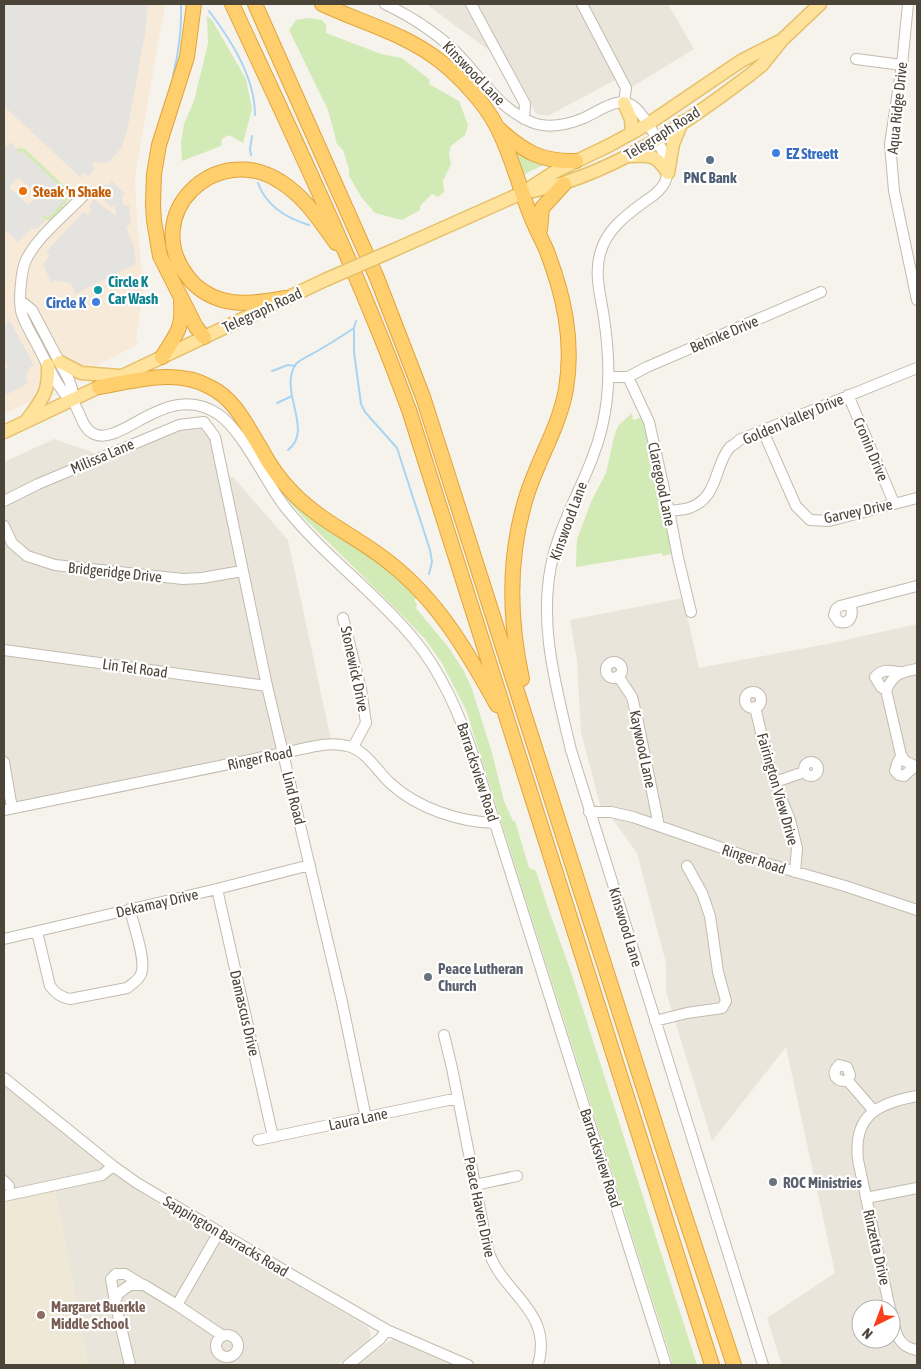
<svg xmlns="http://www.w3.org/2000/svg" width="921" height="1369" font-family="'Asap Condensed',sans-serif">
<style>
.residential{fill:#eae5da;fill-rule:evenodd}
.commercial{fill:#f7ead8}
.education{fill:#efe8d6}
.green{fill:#d2eab5}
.parking{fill:#e5e3e0;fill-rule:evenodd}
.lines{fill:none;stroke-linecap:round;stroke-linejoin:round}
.stream{stroke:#a9d4f2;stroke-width:2}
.minor-casing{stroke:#c2bbae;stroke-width:12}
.major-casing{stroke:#e6c16a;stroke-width:15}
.highway-casing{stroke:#e0a43c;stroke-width:16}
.minor{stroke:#fff;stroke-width:10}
.major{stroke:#ffe39c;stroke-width:12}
.highway{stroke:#ffcf6e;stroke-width:14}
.major-bridge-casing{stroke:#e6c16a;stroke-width:15;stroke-linecap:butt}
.major-bridge{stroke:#ffe39c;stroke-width:12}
.shop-dot{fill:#3f7fe0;stroke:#fff;stroke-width:2}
.service-dot{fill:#5c6f8a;stroke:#fff;stroke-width:2}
.food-dot{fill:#e8710a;stroke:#fff;stroke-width:2}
.culture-dot{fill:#0f9aa8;stroke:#fff;stroke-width:2}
.worship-dot{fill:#6b7280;stroke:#fff;stroke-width:2}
.education-dot{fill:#8d6e63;stroke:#fff;stroke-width:2}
.labels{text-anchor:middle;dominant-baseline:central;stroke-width:4.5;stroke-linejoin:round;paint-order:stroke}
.street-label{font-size:15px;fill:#4b4439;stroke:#fff}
.shop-label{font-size:15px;font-weight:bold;fill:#366cbe;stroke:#fff;text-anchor:start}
.service-label{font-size:15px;font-weight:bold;fill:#4e5e75;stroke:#fff}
.food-label{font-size:15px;font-weight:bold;fill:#c56008;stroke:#fff;text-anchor:start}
.culture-label{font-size:15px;font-weight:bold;fill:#0d838f;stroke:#fff;text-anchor:start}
.worship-label{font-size:15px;font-weight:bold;fill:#5b616d;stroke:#fff;text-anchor:start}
.education-label{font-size:15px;font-weight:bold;fill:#785e54;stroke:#fff;text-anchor:start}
</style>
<rect width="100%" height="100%" fill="#f6f3ec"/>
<!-- residential -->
<path class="residential" d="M426 4H668L694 49 632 87 621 85 617 79 548 116 536 114 505 55 494 54Z
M202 426 211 439 219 479 233 477 288 540 331 740 4 806V462L54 439 92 452 97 463 169 431Z
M683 598 699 668 827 644 917 624V906L735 849 637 814 600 805 581 732 577 661 570 620Z
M611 817 629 821 738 858 827 884 917 914V1365H782L767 1318 835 1273 786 1047 712 1141 666 992V963L637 853ZM861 1309H891V1339H861Z
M4 1084 121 1179 157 1203 368 1327 371 1336 369 1341 337 1365H88L55 1189 4 1193Z
M393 1339 396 1340 453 1365H354Z"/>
<!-- commercial -->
<path class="commercial" d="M4 4H165L135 176 137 223 141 265 145 280 136 338 138 344 4 415Z"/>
<!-- education -->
<path class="education" d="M55 1189 88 1365H4V1201Z"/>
<!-- green -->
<path class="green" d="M207 16 212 20 246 79 252 109 243 143 229 135 222 139 221 146 182 161 181 143 184 124 194 101 208 43Z
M309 18 322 20 326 25V33L381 54 402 58 430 80 429 84 459 101 468 125 465 135 451 146 449 154 451 164 443 181 444 192 438 197 432 194 420 206V210L402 220 375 213 362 198 349 176V169L343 150 337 144 328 110 289 30 296 20Z
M19 148 25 149 62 184V186L64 185 68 191V199L65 205H62L63 207 50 220H44L42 216 63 202 62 200 61 201 59 198 64 191 57 192 61 187 22 151 17 154V149Z
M512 148 545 164 523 175Z
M632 413 633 420 643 417 672 549 671 554 663 556 662 553 576 567 577 539 592 500 606 473 614 437 618 426Z
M272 476 379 562 418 596 414 600 417 604 416 608 449 648 464 671 472 689 492 753 504 801 513 821H515L529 868 536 871 549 911 571 972 697 1365H673L466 710 442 663 425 639 402 615 302 516 288 500Z"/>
<!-- parking -->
<path class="parking" d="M4 4H148L145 34 127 132 122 147 114 156 107 163 92 162V165L95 168 88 176 83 172 81 178 4 106Z
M11 142 17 149V154H19L22 151 61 187 57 192 63 191 65 197 59 198 61 201 63 200V202L48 218 43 215 42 218 45 221 37 229 31 228 18 242 4 229V143L7 146ZM18 177 38 194 28 205 9 187Z
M112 181 125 194 122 197 123 205H129L131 224 126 227 134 247 136 264 77 293 76 295 72 286 67 282 58 281 55 280 51 283 43 264 50 256 46 252 83 212 88 215 90 214 91 209 89 206 94 199 116 216 115 204 111 207 99 196 106 184 109 185Z
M10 321 34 365 30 367 26 377 28 383 4 396V369L8 366 4 359V322L5 324Z"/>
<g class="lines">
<!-- stream -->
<path class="stream" d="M209 11C231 40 255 77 255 115
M173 76C179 51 182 29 181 4
M251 155 250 149 252 136
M258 183C266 206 286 218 309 225
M354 328V352L361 404 365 412 397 448 430 550 432 562 429 574
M272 371 288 365 295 366
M277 403 292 396
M288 450C314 430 279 393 295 365 298 361 303 359 308 356 324 348 339 338 354 328L356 321"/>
<defs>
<path id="minor" d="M385 4C410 16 434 31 455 51 479 75 498 108 531 122 548 129 567 125 584 118 604 109 623 90 641 114 649 123 654 134 659 144 665 155 671 169 665 182 661 191 652 197 644 202 625 216 606 230 600 254 594 275 601 297 604 318 608 345 610 371 607 398 605 417 600 438 593 456 581 489 563 519 554 553 536 618 556 687 571 750L763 1365
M471 4 525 104 524 119
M582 4 626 88 624 103
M908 4 902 65 890 144 894 191 917 300
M856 59 902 65
M83 196C65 215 37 237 26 260 21 270 18 304 22 314 25 324 31 333 35 341 44 357 51 376 62 390 64 394 68 396 71 399 80 409 81 428 94 434 122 447 167 380 218 414 243 431 265 481 285 507 323 555 374 591 413 638 443 674 460 716 475 760L666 1365
M21 301 32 310 69 380 72 389V400
M609 377H628L647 367 821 292
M628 377 649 422 669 511 678 558 691 612
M848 395 894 503
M763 431 796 506 810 520 829 521 917 498
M4 501 38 484 179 425 204 422 215 437 267 686 342 1002 366 1118
M669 511C676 510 683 510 689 508 719 498 714 465 730 447 733 445 737 443 739 440L917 368
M4 526 12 543 27 556 55 565 183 579 202 578 242 571
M850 604C854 614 851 625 839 622L834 615 836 609 840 606 917 586
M343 618 361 689 366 723 353 747
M4 650 267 686
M606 670a8 8 0 1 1 16 0a8 8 0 1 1-16 0Z
M917 669C900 672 894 674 886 690L901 755 905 761 915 766H917
M618 676 632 697 638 722 659 826
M886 690 881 687 875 677C883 668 889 671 900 672
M745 700a8 8 0 1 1 16 0a8 8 0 1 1-16 0Z
M755 707 768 762 777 788 790 820 797 848 795 872
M901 756 897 764 895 771 899 775 904 776 915 766
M804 769a7 7 0 1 1 14 0a7 7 0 1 1-14 0Z
M4 762 12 808
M775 782 804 772
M4 810 283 753C302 750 328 740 347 746 366 750 376 770 390 783 417 808 459 822 495 823
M589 812H611L633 817 765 863 845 886 917 910
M217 889 273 1137
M37 932 50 986C56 994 61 997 70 999L127 988C132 984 138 981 141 974 147 961 133 925 130 909
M4 939 217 889 310 865
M655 1021 687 1013 722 1008 726 1001 718 972 710 916 702 893 687 866
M444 1035 452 1068 488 1250C502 1294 554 1311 538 1365
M4 1078 113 1166 137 1183 292 1275 387 1330 468 1365
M848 1081C836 1082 830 1074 839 1065L847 1067 850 1075 848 1081 874 1111
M258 1140 458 1098
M4 1181 9 1186
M475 1185 517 1176
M4 1196 102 1175 113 1166
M866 1198 917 1188
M115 1302 111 1279 116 1274H125L143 1285
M177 1305 219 1232
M890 1309 858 1160C853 1115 878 1103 917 1096
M891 1311C895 1329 896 1347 917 1350
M216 1346a11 11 0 1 1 22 0a11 11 0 1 1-22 0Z
M130 1365 115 1302 118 1294 123 1290 130 1285H144L177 1305 223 1336
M348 1365 380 1339 387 1330"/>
<path id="major" d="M624 103 631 119 632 133
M630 156C650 155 656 154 668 173
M668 173 673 144 682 122
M527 192C610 177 685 124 751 74L762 65 782 40 820 4
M394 250 522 193 556 171 610 145 648 124 741 61 782 40
M60 362 81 373 120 376
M27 420C43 398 49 393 48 365
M4 432 325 280"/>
<path id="highway" d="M194 4 187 57 159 145 154 174 153 204 154 221 160 256 196 327 204 337
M232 4C294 138 358 271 409 410L712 1365
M255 4 377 278 423 397 676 1189 734 1365
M322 4C362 23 404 33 440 61 460 77 485 103 497 127 510 152 518 182 528 209 533 223 540 236 546 249 564 295 574 341 566 389 559 428 537 461 526 498 508 557 509 619 522 679
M499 129C524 152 542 162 576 161
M540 230 542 208 564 184
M286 298C265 301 243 306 222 300 209 296 196 288 188 277 139 215 216 139 281 182 305 197 320 221 336 243
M162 357C176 334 183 330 181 302
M99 387C136 381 176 368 210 387 235 399 246 425 260 447 269 464 280 480 293 493 322 523 360 538 391 564 439 602 468 653 497 705"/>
</defs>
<!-- minor casing -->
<use href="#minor" class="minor-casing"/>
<!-- major casing -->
<use href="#major" class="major-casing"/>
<!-- highway casing -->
<use href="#highway" class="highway-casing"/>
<!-- minor -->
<use href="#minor" class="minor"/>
<!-- major -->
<use href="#major" class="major"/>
<!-- highway -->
<use href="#highway" class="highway"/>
<defs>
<path id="major-bridge" d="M325 280 394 250"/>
</defs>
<!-- major-bridge casing -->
<use href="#major-bridge" class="major-bridge-casing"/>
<!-- major-bridge -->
<use href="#major-bridge" class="major-bridge"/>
</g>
<!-- markers -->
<g class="shop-dot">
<circle cx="776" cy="153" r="5"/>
<circle cx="96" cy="302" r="5"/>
</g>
<circle class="service-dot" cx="710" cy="160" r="5"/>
<circle class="food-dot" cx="23" cy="191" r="5"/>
<circle class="culture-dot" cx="98" cy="290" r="5"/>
<g class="worship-dot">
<circle cx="428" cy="977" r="5"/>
<circle cx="773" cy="1182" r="5"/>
</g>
<circle class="education-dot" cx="41" cy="1315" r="5"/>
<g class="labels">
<!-- street labels -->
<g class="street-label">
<text transform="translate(474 73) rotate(46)">Kinswood Lane</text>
<text transform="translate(897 108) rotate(-84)">Aqua Ridge Drive</text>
<text transform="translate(662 133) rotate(-32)">Telegraph Road</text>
<text transform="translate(262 310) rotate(-25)">Telegraph Road</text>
<text transform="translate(724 334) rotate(-23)">Behnke Drive</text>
<text transform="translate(793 419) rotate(-23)">Golden Valley Drive</text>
<text transform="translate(871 449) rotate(67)">Cronin Drive</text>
<text transform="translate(102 456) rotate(-23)">Milissa Lane</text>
<text transform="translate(662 484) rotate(78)">Claregood Lane</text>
<text transform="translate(858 511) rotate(-12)">Garvey Drive</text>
<text transform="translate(568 521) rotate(-70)">Kinswood Lane</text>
<text transform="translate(115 572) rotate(6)">Bridgeridge Drive</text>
<text transform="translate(135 668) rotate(8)">Lin Tel Road</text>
<text transform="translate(355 669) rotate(78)">Stonewick Drive</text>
<text transform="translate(643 749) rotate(78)">Kaywood Lane</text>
<text transform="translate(260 758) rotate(-12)">Ringer Road</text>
<text transform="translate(478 772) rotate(72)">Barracksview Road</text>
<text transform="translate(778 789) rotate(74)">Fairington View Drive</text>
<text transform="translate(294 798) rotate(76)">Lind Road</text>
<text transform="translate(754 859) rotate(18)">Ringer Road</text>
<text transform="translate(157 903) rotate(-13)">Dekamay Drive</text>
<text transform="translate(626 927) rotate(73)">Kinswood Lane</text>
<text transform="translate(245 1013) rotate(77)">Damascus Drive</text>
<text transform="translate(358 1119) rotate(-12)">Laura Lane</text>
<text transform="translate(601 1158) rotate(72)">Barracksview Road</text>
<text transform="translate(480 1207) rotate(78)">Peace Haven Drive</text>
<text transform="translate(226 1236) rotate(31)">Sappington Barracks Road</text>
<text transform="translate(877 1247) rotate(77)">Rinzetta Drive</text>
</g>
<!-- shop labels -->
<g class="shop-label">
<text x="786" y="153">EZ Streett</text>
<text x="86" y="302" text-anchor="end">Circle K</text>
</g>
<!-- service labels -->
<g class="service-label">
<text x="710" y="177">PNC Bank</text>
</g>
<!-- food labels -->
<g class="food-label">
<text x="33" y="191">Steak 'n Shake</text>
</g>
<!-- culture labels -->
<g class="culture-label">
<text x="108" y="281">Circle K<tspan x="108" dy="17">Car Wash</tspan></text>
</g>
<!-- worship labels -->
<g class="worship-label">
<text x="438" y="968">Peace Lutheran<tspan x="438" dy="17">Church</tspan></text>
<text x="783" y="1182">ROC Ministries</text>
</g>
<!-- education labels -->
<g class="education-label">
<text x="51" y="1306">Margaret Buerkle<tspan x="51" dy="17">Middle School</tspan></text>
</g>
</g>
<!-- border -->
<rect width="921" height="1369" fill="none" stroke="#4b4439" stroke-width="10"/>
<!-- north arrow -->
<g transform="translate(876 1324) rotate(222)"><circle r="24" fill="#ffffff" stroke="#b7b4b0"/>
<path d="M0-4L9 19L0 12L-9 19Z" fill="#fc3f1d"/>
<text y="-8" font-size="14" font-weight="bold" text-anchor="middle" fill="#4b4439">N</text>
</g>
</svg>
